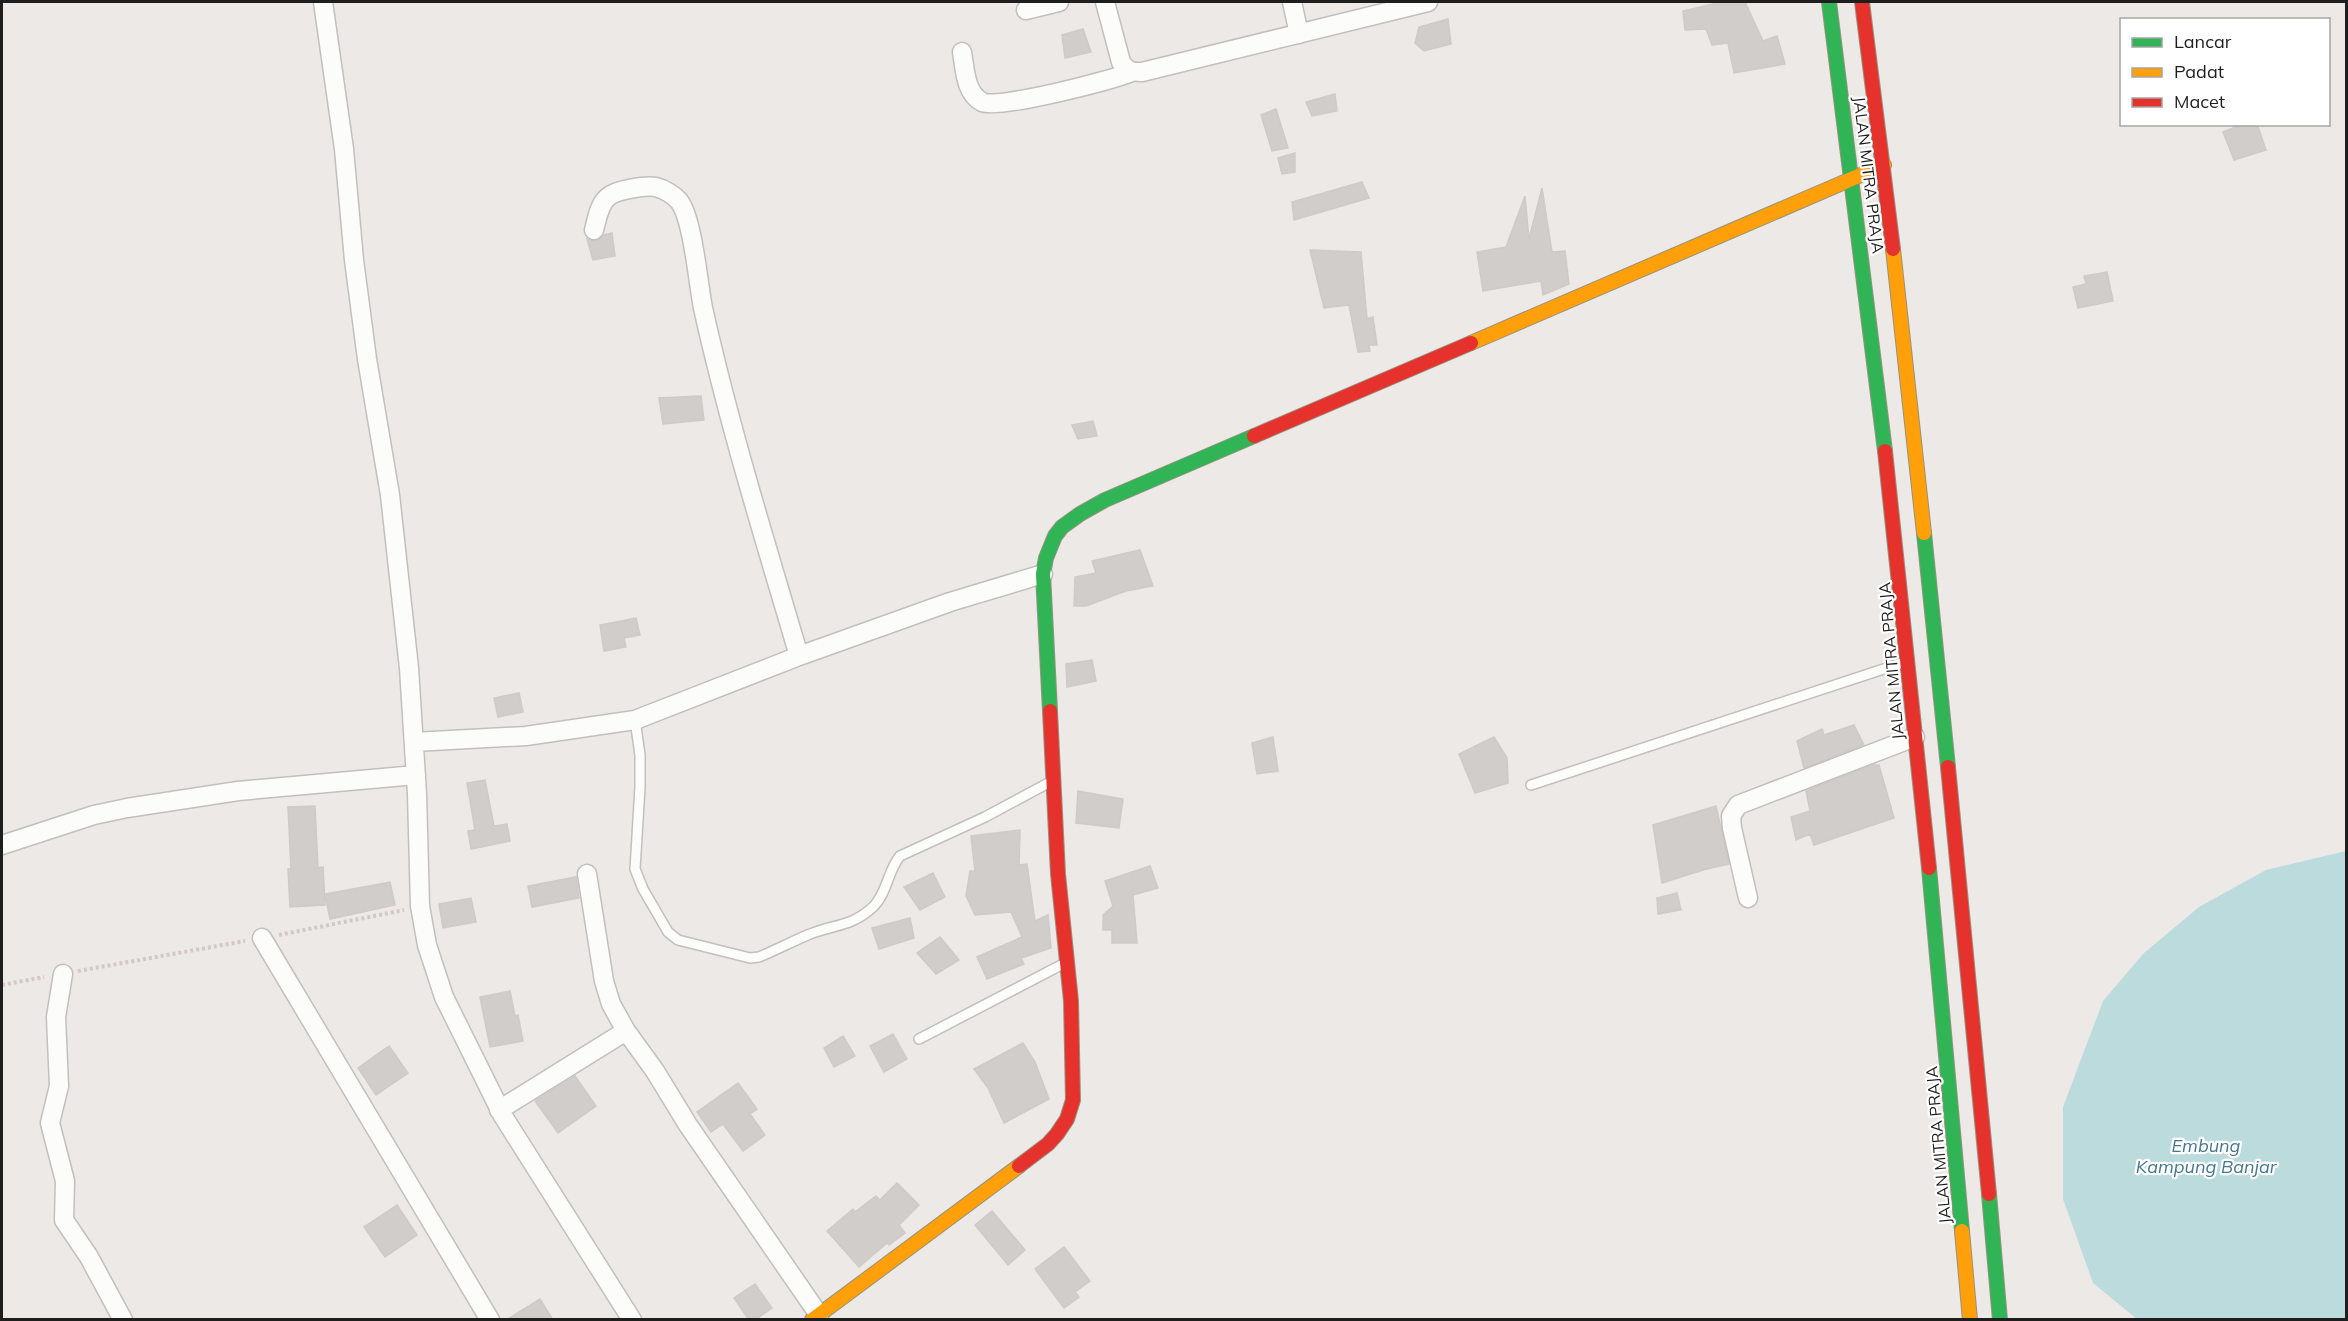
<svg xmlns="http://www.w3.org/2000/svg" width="2348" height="1321" font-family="Mulish,sans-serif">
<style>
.water{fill:#bcdbdd}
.building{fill:#d0cdcb;stroke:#cfcac8;stroke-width:1.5}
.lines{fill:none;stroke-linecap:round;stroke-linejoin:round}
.lane-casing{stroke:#c2c0bf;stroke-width:12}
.street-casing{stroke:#c2c0bf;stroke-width:21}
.fast-casing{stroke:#95937f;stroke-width:16}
.slow-casing{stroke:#95937f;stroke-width:16}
.jam-casing{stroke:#95937f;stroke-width:16}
.path{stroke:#d5c7c7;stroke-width:4;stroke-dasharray:3 3;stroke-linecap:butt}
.lane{stroke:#fcfcfb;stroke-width:9}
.street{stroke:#fcfcfb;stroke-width:18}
.fast{stroke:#30b455;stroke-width:14}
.slow{stroke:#ff9f0a;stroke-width:14}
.jam{stroke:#e5322d;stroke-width:14}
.labels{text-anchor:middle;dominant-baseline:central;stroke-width:4.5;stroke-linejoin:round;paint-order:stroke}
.street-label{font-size:16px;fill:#1e1e1e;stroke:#fff}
.water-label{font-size:18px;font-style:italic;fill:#477790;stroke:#fff}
</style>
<rect width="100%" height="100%" fill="#ece9e6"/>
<!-- water -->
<path class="water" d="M2346 851V1319H2137L2093 1283 2063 1199V1107L2103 1001 2144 953 2199 907 2266 870Z"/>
<!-- building -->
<path class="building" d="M1721 2H1745L1763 41 1777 36 1785 64 1734 73 1728 43 1712 45 1706 29 1685 30 1683 11Z
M1448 19 1451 44 1424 51 1415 43 1419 27Z
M1083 29 1091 52 1065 58 1062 35Z
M1335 94 1337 111 1312 116 1306 102Z
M1276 109 1288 148 1272 151 1261 115Z
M2243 124H2257L2266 150 2234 160 2223 132Z
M1295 153V172L1282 174 1278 158Z
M1362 182 1369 198 1294 220 1292 202Z
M1542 188 1552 252 1565 251 1569 284 1543 295 1541 281 1483 291 1477 252 1506 247 1525 196 1529 239Z
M612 233 615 256 593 260 587 239 596 241 604 235Z
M1310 250 1361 252 1367 319 1373 317 1377 345H1369L1370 351 1358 352 1349 305 1324 308Z
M2107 272 2113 301 2078 308 2073 287 2086 284 2084 276Z
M701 396 704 420 663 424 659 398Z
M1093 421 1097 436 1078 439 1072 425Z
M1140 550 1153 586 1126 591 1086 606H1074L1075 577 1096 573 1092 561Z
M636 618 640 635 624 638 626 647 604 651 600 625Z
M1092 660 1096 681 1067 687 1066 664Z
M519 693 523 712 498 717 494 698Z
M1854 725 1864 745 1804 768 1797 741 1822 729 1824 735Z
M1273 737 1278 771 1257 774 1252 743Z
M1494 737 1507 758 1508 783 1475 793 1459 754Z
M1873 765H1879L1894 818 1814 845 1810 834 1796 840 1791 817 1810 811 1806 791Z
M485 780 494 826 507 824 510 841 471 849 468 831 475 830 467 783Z
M1078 791 1123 799 1119 828 1076 823Z
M315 806 318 868 323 867 325 905 290 907 288 869H291L288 807Z
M1716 806 1729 864 1703 870 1662 883 1653 825Z
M1020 830 1019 865 1027 864 1035 921 1048 915 1051 948 1021 958 1024 964 987 979 977 957 1022 937 1011 912 975 915 966 896 970 871H975L971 836Z
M1150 866 1158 888 1133 895 1137 943H1112V930H1103V915L1113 906 1105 881Z
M933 873 945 897 920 910 904 887Z
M576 877 579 898 532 907 528 886Z
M390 882 395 905 330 919 325 894Z
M1677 893 1681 910 1658 914 1657 898Z
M471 898 476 922 443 928 439 904Z
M910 918 914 938 879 949 872 928Z
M940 937 959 960 936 974 917 953Z
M510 991 515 1016 518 1015 523 1041 490 1047 480 997Z
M893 1034 907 1059 884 1072 870 1046Z
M843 1036 855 1056 834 1067 824 1048Z
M1023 1043 1035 1062 1049 1099 1004 1123 988 1088 974 1069Z
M389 1046 408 1073 376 1095 358 1068Z
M575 1076 596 1106 558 1133 535 1101Z
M738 1083 757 1109 750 1114 765 1135 743 1151 723 1124 711 1132 697 1112Z
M897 1183 919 1205 899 1225 905 1233 889 1245 887 1243 859 1267 827 1231 853 1209 855 1212 876 1196 880 1200Z
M397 1205 417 1235 385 1257 364 1227Z
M992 1211 1025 1250 1008 1265 975 1225Z
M1064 1247 1090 1281 1075 1292 1079 1297 1064 1308 1035 1269Z
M755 1284 772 1308 755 1320H749L734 1298Z
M540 1299 553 1320H506Z"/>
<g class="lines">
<defs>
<path id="lane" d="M635 720 640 755V787L635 869 643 889 668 932 678 940 750 958 759 957C776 950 793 941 810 934 835 924 852 927 874 906 887 893 888 870 900 856L985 817 1052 781
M1531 785 1908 661
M919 1039 1065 963"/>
<path id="street" d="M323 2 344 149 354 260 367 359 390 495 409 668 417 794 420 906 427 945 444 997 503 1116 632 1320
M1105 2 1121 62C1127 71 1131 72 1142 72L1428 2
M1292 2 1299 34
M1026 10 1059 2
M962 52C965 69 965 93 982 102 998 110 1112 80 1132 72
M594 230C597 219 599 204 608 197 615 190 646 185 656 187 664 189 674 195 679 201 693 219 698 283 703 308 729 425 765 541 799 656
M414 742 526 736 635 720 799 656 950 602 1043 574
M2 845 94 815 127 808 238 791 416 775
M587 874 604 981 611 1004 626 1031 655 1071 688 1125 819 1315
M1748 898 1732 828 1731 816 1738 805 1915 737
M262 938 490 1320
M63 974 56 1017 59 1086 50 1123 65 1181 64 1220 89 1257 123 1320
M499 1110 626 1031"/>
<path id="fast" d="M1829 2 1885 451
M1924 533 1948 767
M1050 711 1043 574 1046 558 1055 536 1062 527 1080 514 1105 500 1254 436
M1929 868 1962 1231
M1989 1194 2000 1320"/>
<path id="slow" d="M1893 249 1924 533
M1471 343 1884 165
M1962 1231 1970 1320
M812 1320 1019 1166"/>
<path id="jam" d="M1862 2 1893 249
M1254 436 1471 343
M1885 451 1929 868
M1948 767 1989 1194
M1019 1166 1048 1144 1057 1134 1067 1119 1073 1100 1071 1001 1058 874 1050 711"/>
</defs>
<!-- lane casing -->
<use href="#lane" class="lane-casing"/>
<!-- street casing -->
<use href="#street" class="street-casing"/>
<!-- fast casing -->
<use href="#fast" class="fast-casing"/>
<!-- slow casing -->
<use href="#slow" class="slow-casing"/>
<!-- jam casing -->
<use href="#jam" class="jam-casing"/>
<!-- path -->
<path class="path" d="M279 935 404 910
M78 971 245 941
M2 985 44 977"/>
<!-- lane -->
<use href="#lane" class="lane"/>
<!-- street -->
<use href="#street" class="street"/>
<!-- fast -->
<use href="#fast" class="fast"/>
<!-- slow -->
<use href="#slow" class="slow"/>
<!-- jam -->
<use href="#jam" class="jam"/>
</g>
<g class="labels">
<!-- street labels -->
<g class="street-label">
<text transform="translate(1869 175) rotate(83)">JALAN MITRA PRAJA</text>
<text transform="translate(1891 661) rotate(-95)">JALAN MITRA PRAJA</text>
<text transform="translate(1938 1145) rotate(-95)">JALAN MITRA PRAJA</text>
</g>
<!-- water labels -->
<g class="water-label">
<text x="2206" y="1145">Embung<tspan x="2206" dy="21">Kampung Banjar</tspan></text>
</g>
</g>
<!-- border -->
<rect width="2348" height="1321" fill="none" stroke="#1e1e1e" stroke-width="6"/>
<!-- legend -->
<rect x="2120" y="18" width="210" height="108" fill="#ffffff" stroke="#a5a5a5" stroke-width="1.5"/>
<rect x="2132" y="38" width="30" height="9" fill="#30b455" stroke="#a5a5a5" stroke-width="1.5"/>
<text x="2174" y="48" font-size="18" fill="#1e1e1e">Lancar</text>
<rect x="2132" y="68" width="30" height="9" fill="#ff9f0a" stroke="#a5a5a5" stroke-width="1.5"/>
<text x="2174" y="78" font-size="18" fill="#1e1e1e">Padat</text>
<rect x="2132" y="98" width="30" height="9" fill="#e5322d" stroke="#a5a5a5" stroke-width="1.5"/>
<text x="2174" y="108" font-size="18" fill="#1e1e1e">Macet</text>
</svg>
